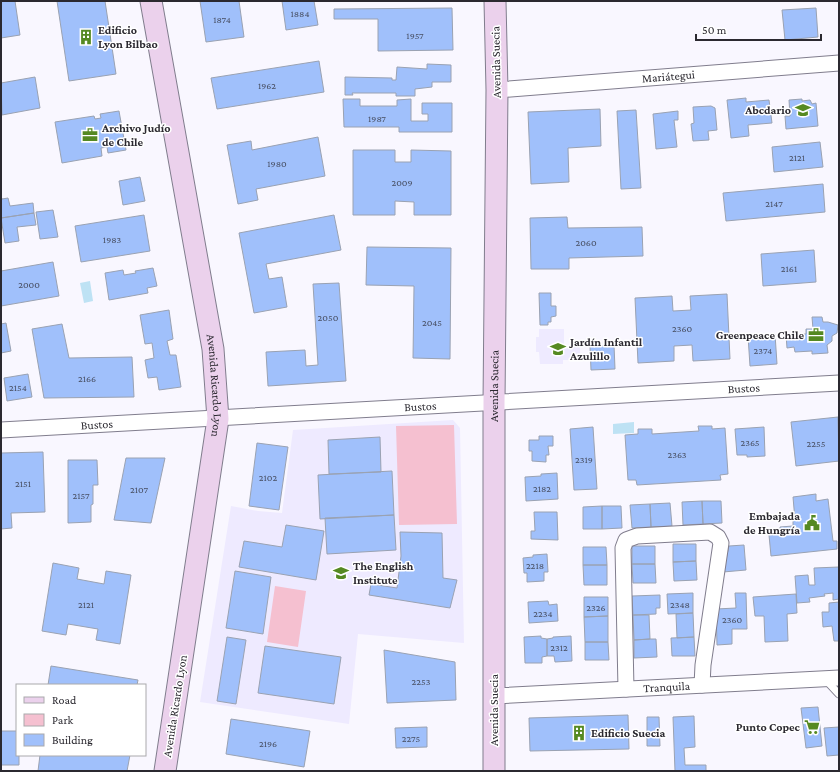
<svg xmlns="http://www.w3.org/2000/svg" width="840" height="772" font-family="'Crimson Pro',serif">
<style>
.built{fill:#eeeaff}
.green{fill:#f5c0d0}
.water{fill:#bee2f4}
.building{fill:#a0c0fb;stroke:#9aa2b2}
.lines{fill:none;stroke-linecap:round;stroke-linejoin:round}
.lane-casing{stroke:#807d8d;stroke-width:9}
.street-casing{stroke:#807d8d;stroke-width:17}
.secondary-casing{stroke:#807d8d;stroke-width:23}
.lane{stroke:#fff;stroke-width:7}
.street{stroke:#fff;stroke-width:15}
.secondary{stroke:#ebd1ec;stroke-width:21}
.labels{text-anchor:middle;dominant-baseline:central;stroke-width:3;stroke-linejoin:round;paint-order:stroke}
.number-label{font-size:10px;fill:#484f63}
.poi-label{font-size:12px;font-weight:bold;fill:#2b2930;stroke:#fff;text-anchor:start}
.street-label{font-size:12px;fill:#2b2930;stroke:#fff}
</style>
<rect width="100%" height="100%" fill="#f9f7ff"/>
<!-- built -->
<path class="built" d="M539 329H564V346H580V360H563V364H540L539 352H536V337H539Z
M453 420 460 428 464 643 358 634 349 724 200 702 231 506 258 511 282 513 293 430Z"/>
<!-- green -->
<path class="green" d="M454 425 457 524 399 525 396 426Z
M275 586 306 591 298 647 267 642Z"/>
<!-- water -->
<path class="water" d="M90 281 93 301 84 303 80 283Z
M634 422V433L613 434V424Z"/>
<!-- building -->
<path class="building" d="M1 1H15L20 35 1 38Z
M57 1H105L116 74 69 81Z
M200 1H239L244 37 206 42Z
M282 1H314L318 25 286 30Z
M452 8 453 50 378 51V19H334V9Z
M816 8 818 37 785 40 782 10Z
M319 61 324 92 217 109 211 78Z
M427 64 451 65V82H432V87L415 89V96H396V93H352L353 95H345V77L392 78V80H396L397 67 427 69Z
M35 77 40 108 2 115 1 83Z
M746 98V102L769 100 772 123 748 125 749 136 731 138 727 100Z
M343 99H360V106H397V100L411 99V121H428V114H422V103H452V132H399V127H344Z
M802 99V101L810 100 812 104 816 103 818 126 786 129 785 116H790L789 100Z
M711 106 715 108 717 130 708 131 709 140 693 141 691 124 694 123 693 107Z
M600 109 601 146 568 148 569 182 531 184 528 112Z
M636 110 641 188 621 189 617 111Z
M119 111 126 150 108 153 107 147 101 148 102 156 62 163 55 122 94 116 95 119 101 118 100 114Z
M678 111V120H674L677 147 656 149 653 114Z
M318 137 325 176 256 189 258 200 238 204 227 145 251 141 252 150Z
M820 142 823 167 774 172 772 147Z
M353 150H395V162H411V150L451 151V215H414V202L395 201V215H353Z
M140 177 145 201 123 205 119 181Z
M823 184 825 212 726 221 723 193Z
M1 196 2 199 8 198 10 206 33 203 34 213 1 218Z
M53 210 58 237 40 239 36 212Z
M34 213 36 225 17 227 19 241 5 243 1 218Z
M144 215 150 251 81 262 75 226Z
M334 215 341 250 266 264 269 279 282 277 287 307 254 313 239 233Z
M567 217 568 228 642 227 643 256 569 258V269H531L530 218Z
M367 247 451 248 450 359 413 358 414 286 366 285Z
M814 250 816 282 763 286 761 254Z
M53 262 59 296 1 306V271Z
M153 268 157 286 147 288 148 293 109 300 105 273 123 270 124 275 136 273 135 271Z
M339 283 346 381 268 386 266 352 305 350 306 366 318 365 313 284Z
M539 293H551V306H556V316L551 317V322H548V325H540Z
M727 294 730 359 693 361 692 345 674 346V361L638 363 635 298 672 296 673 311 691 310 690 296Z
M169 310 173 339 167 341 170 355H176L181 387 159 390 157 377 148 378 145 360 154 358 152 343 145 344 140 315Z
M812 317H822L823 322H828L838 325 837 333 832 336V341L827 345 828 353 812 354V351L795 352 794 347 787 348 786 335 806 334V329H813Z
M6 323 11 351 1 353V324Z
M62 324 69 358 132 357 134 397 44 398 32 329Z
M775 334 777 364 750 366 748 336Z
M614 345 615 369 591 370 590 346Z
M28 374 32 397 7 401 4 378Z
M838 417 839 461 796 466 791 422Z
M698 426H712V429L725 428 728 474 720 475 721 480 637 485 636 480H628L625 435 638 434V429H652V434L699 431Z
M593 427 597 489 574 490 570 429Z
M764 427 765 456 747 457V455H737L735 429Z
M539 436H553V446H548L549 455H546V462L532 461V451H529V440H539Z
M380 437 381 472 329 474 328 440Z
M257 443 288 447 279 510 249 506Z
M43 452 45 512 11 513 12 528 1 529V453Z
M126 458H165L151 523 114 520Z
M68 460H97L98 485H93V504L91 505V522L68 523Z
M392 471 394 515 320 519 318 475Z
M557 473 558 499 526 501 525 477 541 476V474Z
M816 494V501L828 499 833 541H837V549L771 556 769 535 780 534V527L793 526V520H795L793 497Z
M702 501 703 524 683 525 682 502Z
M702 501H721L722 523 703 524Z
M670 503 672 526 651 527 650 504Z
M650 504 651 527 632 528 630 505Z
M602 506V529H583V507Z
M602 506H621L622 528 602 529Z
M534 512H557L558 540 531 539V531H535Z
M394 515 396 550 327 554 325 518Z
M286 525 324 531 316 580 239 567 244 541 282 547Z
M400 532 442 533 443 578 457 580 450 608 369 595 371 584 397 588 401 556Z
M673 544H696V561L673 562Z
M744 545 746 570 723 572 729 546Z
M632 546H655V564H632Z
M583 547H606L607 565H583Z
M547 554 548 572H544V581L527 582V573H524L523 558 533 557V555Z
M696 561 697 580 674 581 673 562Z
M53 563 79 568 77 579 104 584 106 571 131 575 120 644 96 640 98 629 68 624 66 635 42 631Z
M632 564H655L656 583H633Z
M583 565H607V585H584Z
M839 567V599L833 600V593L824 594 825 596 809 598 810 602 797 603 795 576 808 575 809 585H815L814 568Z
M235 571 271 577 263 634 226 628Z
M693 593V613L668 614 667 594Z
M735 593H746L747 629H732V644L717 645 716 609 736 608Z
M796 594 797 613 787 614 788 641 765 642 764 616H755L753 597Z
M660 595V608H656V614L633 615 632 596Z
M584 597H608V616L584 617Z
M548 601 549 605 557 604 558 621 529 623 528 602Z
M839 602V641H834L832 626 823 627 822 612H829V603Z
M693 613 694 637 677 638 676 614Z
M633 615H649L650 639 634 640Z
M608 616V642H585L584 617Z
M541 636V638L547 639V656L542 657V663H525L524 637Z
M571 636 572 661 555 662 554 656H547V639L553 638V637Z
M227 637 246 640 236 704 217 701Z
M694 637 695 656H672L671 638Z
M650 639H656L657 657 634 658V640Z
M585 642H608L609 660H585Z
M265 646 341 657 334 704 258 693Z
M384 650 455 662 456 700 387 703Z
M51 666 138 680 137 685H48Z
M818 707 822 746 806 748 801 708Z
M628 715 629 749 530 751 529 718Z
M694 716 695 747 684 748 685 765H706V771H675L673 717Z
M647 717H659L660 746H647Z
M231 719 310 731 304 767 226 754Z
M427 727V747L396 748 395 728Z
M839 727V755L827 756 824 728Z
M1 731H17V755H19V765H1Z
M40 755H130L127 771H38Z"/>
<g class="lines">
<defs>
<path id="lane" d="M826 680 839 694"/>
<g id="street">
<path id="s1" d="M497 90 839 63"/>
<path id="s2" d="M1 430 839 383"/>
<path d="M626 689 623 548 626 540 637 536 710 532 718 537 721 543 703 665 702 685"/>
<path id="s3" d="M494 696 839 678"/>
</g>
<g id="secondary">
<path id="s4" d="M151 1 213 349 218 419 165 771"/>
<path id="s5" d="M494 771V402L497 90 495 1"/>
</g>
</defs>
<!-- lane casing -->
<use href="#lane" class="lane-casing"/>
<!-- street casing -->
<use href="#street" class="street-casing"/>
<!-- secondary casing -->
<use href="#secondary" class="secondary-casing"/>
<!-- lane -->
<use href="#lane" class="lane"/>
<!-- street -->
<use href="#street" class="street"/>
<!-- secondary -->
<use href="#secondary" class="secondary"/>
</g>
<!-- icons -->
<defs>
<symbol id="building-bare" viewBox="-9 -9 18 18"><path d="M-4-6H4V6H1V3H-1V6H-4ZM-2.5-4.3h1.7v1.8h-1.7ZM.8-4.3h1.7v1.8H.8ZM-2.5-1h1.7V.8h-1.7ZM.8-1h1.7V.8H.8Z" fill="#558922" stroke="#fff" stroke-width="2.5" paint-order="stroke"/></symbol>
<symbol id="school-bare" viewBox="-9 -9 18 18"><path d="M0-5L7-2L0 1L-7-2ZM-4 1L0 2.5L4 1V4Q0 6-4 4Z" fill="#558922" stroke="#fff" stroke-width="2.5" paint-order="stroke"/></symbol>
<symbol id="office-bare" viewBox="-9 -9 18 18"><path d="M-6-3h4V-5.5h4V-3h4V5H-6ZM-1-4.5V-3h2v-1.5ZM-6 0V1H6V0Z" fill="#558922" stroke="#fff" stroke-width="2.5" paint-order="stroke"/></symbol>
<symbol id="civic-bare" viewBox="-9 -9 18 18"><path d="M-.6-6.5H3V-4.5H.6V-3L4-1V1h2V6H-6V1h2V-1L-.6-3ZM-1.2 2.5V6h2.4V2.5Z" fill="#558922" stroke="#fff" stroke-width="2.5" paint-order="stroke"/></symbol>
<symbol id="supermarket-bare" viewBox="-9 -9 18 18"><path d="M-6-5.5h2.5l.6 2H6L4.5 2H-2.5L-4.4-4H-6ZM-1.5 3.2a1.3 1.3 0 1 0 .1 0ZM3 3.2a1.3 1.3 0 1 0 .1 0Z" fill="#558922" stroke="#fff" stroke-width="2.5" paint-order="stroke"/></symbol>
</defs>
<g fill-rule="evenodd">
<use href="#building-bare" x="75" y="26" width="22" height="22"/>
<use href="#school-bare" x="792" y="99" width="22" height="22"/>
<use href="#office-bare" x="79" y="124" width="22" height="22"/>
<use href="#office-bare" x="805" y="324" width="22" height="22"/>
<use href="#school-bare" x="547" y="338" width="22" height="22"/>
<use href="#civic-bare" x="801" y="512" width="22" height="22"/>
<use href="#school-bare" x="330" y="562" width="22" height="22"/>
<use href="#supermarket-bare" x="801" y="716" width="22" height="22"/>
<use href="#building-bare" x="568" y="722" width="22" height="22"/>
</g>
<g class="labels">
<!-- number labels -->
<g class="number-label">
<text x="300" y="13">1884</text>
<text x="222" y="19">1874</text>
<text x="415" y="35">1957</text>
<text x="267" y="85">1962</text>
<text x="377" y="118">1987</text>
<text x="797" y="157">2121</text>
<text x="277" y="163">1980</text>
<text x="402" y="182">2009</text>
<text x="774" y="203">2147</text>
<text x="112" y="239">1983</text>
<text x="586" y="242">2060</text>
<text x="789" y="268">2161</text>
<text x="29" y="284">2000</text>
<text x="328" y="317">2050</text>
<text x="432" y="322">2045</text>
<text x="682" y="328">2360</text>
<text x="763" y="350">2374</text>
<text x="87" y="378">2166</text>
<text x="18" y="387">2154</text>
<text x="750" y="442">2365</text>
<text x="816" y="443">2255</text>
<text x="677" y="454">2363</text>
<text x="584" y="459">2319</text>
<text x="268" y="477">2102</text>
<text x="23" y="483">2151</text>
<text x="542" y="488">2182</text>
<text x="139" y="489">2107</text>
<text x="81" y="495">2157</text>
<text x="535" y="565">2218</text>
<text x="86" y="604">2121</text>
<text x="680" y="604">2348</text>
<text x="596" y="607">2326</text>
<text x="543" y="613">2234</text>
<text x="732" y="619">2360</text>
<text x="559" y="647">2312</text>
<text x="421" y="681">2253</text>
<text x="411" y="738">2275</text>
<text x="268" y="743">2196</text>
</g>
<!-- poi labels -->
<g class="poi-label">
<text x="98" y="30">Edificio<tspan x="98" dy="14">Lyon Bilbao</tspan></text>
<text x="791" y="110" text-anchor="end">Abcdario</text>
<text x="102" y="128">Archivo Judío<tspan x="102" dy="14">de Chile</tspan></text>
<text x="804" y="335" text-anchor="end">Greenpeace Chile</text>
<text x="570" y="342">Jardín Infantil<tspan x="570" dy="14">Azulillo</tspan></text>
<text x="800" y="516" text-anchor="end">Embajada<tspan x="800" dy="14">de Hungría</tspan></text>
<text x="353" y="566">The English<tspan x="353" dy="14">Institute</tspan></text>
<text x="800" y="727" text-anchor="end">Punto Copec</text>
<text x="591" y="733">Edificio Suecia</text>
</g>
<!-- street labels -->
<g class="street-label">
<text transform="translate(496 62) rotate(-91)">Avenida Suecia</text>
<text stroke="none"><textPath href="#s1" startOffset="172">Mariátegui</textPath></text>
<text stroke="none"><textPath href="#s4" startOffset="390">Avenida Ricardo Lyon</textPath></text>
<text stroke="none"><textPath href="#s5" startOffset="385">Avenida Suecia</textPath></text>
<text stroke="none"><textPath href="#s2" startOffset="744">Bustos</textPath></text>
<text stroke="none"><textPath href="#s2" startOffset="420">Bustos</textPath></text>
<text stroke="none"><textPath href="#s2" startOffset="96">Bustos</textPath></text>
<text stroke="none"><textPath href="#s3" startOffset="173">Tranquila</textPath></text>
<text transform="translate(175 706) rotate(-81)">Avenida Ricardo Lyon</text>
<text transform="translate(494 710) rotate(-90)">Avenida Suecia</text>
</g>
</g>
<!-- border -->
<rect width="840" height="772" fill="none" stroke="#2b2930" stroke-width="4"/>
<!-- legend -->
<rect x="16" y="684" width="130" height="72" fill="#ffffff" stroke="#aaa9ac"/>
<rect x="24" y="697" width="20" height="6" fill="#ebd1ec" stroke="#aaa9ac"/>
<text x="52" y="704" font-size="12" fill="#2b2930">Road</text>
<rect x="24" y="714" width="20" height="12" fill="#f5c0d0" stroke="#aaa9ac"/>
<text x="52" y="724" font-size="12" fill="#2b2930">Park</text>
<rect x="24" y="734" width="20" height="12" fill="#a0c0fb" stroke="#aaa9ac"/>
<text x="52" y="744" font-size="12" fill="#2b2930">Building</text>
<!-- scale -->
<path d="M696 34v6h125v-6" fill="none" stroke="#2b2930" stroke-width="2"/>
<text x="702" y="34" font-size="12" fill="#2b2930" stroke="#ffffff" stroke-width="3" paint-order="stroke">50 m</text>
</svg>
